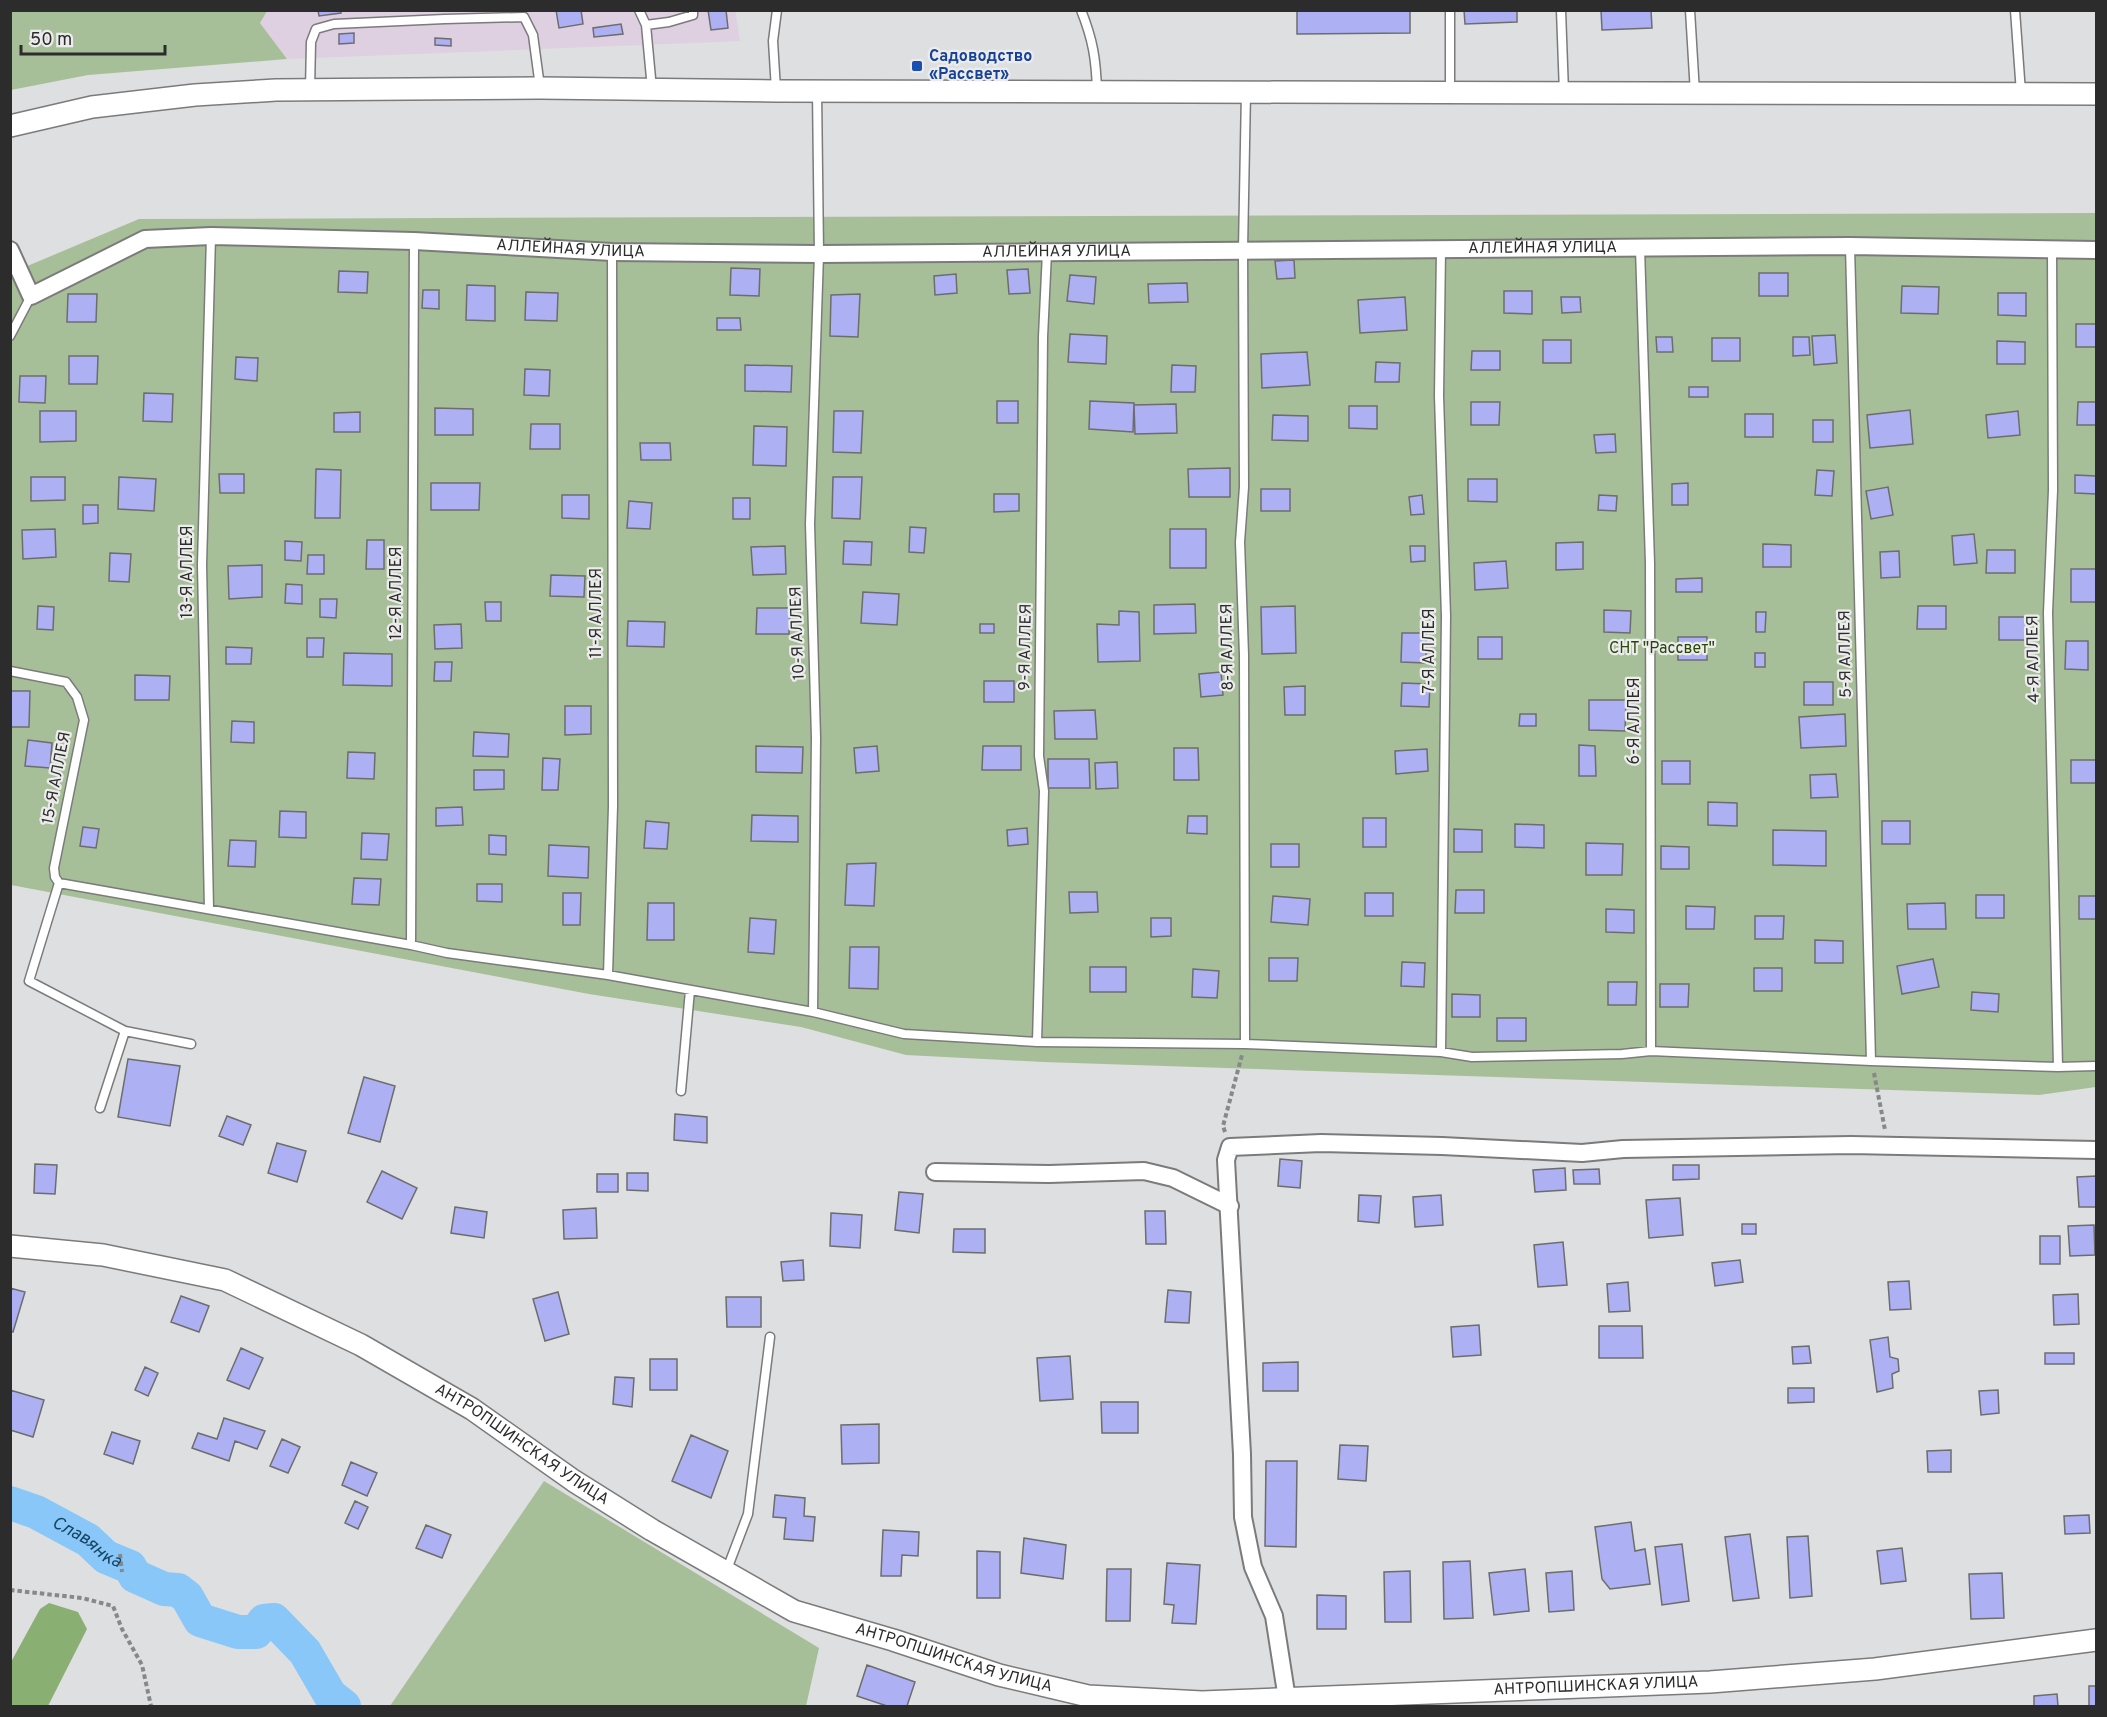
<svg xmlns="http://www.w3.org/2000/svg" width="2107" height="1717" font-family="Overpass,sans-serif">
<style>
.industrial{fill:#decfe1}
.green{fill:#a7bf98}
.forest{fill:#8aaf72}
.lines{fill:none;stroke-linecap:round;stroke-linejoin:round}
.river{stroke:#89c7f8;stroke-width:34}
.building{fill:#adb0f2;stroke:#6d6d6e;stroke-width:1.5}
.service-casing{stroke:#7b7b7c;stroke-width:11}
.minor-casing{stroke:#7b7b7c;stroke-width:20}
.tertiary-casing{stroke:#7b7b7c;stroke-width:24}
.path{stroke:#878889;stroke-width:4;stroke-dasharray:4.5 3;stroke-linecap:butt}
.service{stroke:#fff;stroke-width:8}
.minor{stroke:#fff;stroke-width:16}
.tertiary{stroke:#fff;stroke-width:21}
.transit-dot{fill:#1a4fb4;stroke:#ececed;stroke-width:2}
.labels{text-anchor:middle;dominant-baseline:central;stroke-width:4.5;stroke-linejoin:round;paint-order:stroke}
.transit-label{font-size:16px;font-weight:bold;fill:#164399;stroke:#ececed;text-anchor:start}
.street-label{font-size:16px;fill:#2c2c2d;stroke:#ececed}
.park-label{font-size:16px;fill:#274805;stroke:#ececed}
.water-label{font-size:18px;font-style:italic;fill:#164565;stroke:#ececed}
</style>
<rect width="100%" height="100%" fill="#dedfe0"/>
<!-- industrial -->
<path class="industrial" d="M267 10H735L740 41 287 59 260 23Z"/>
<!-- green -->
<path class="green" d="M11 10 267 11 260 23 287 59 88 75 11 90Z
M2096 213V1087L2039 1095 1043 1062 906 1055 801 1027 589 994 11 885V279L25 267 139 219Z
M544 1481 819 1648 806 1706H390Z"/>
<!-- forest -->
<path class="forest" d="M49 1603 78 1612 87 1629 48 1706H11V1662L40 1609Z"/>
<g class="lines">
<!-- river -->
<path class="river" id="s1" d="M10 1503 36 1512 88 1540 106 1557 130 1567 135 1576 164 1589 178 1590 187 1597 200 1620 238 1632H256L264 1621 274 1620 305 1652 330 1695 344 1706"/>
</g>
<!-- building -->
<path class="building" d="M318 10H341V13L319 16Z
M556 10H581L583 24 559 28Z
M708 10H726L728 28 711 30Z
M1297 10H1410V33L1297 34Z
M1464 10H1517V22L1465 24Z
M1601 10H1651L1652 28 1602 30Z
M621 24 623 34 594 37 593 28Z
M354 33V43L339 44V34Z
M435 38 451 39V46L435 45Z
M1294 260 1295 278 1277 279 1275 261Z
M731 268 760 269 759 296 730 295Z
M1028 269 1030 293 1009 294 1007 270Z
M339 271 368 272 367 293 338 292Z
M1759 273H1788V296H1759Z
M956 274 957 293 935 295 934 276Z
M1070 275 1096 277 1094 304 1067 301Z
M1187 283 1188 302 1149 303 1148 284Z
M467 285 495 286V321L466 320Z
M1902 286 1939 287 1938 314 1901 313Z
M423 290H439V309L422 308Z
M1504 291H1532V314L1504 313Z
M526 292 558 293 557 321 525 320Z
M1998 293H2026V316L1998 315Z
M68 294H97L96 322H67Z
M860 294 858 337 830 336 831 295Z
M1405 297 1407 330 1360 333 1358 300Z
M1561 297H1580L1581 312 1562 313Z
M717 318H740L741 330H717Z
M2076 324H2096V347H2076Z
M1070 334 1107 336 1106 364 1068 362Z
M1835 335 1837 363 1814 365 1812 336Z
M1656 337H1672L1673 352H1657Z
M1793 337H1809L1810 355 1793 356Z
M1712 338H1740V361H1712Z
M1543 340H1571V363H1543Z
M1997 341 2025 342V364H1997Z
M1472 351H1500V370H1471Z
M1307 352 1310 385 1262 388 1261 354Z
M69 356H98L97 384H69Z
M236 357 258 358 257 381 235 379Z
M1376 362 1400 363 1399 382H1375Z
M745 365 792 366 791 392 745 391Z
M1172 365 1196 366 1195 392H1171Z
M525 369 550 370 549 396 524 395Z
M20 376H46L45 403 19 402Z
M1689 387H1708V397H1689Z
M144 393 173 394 172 422 143 421Z
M997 401H1018V423H997Z
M1090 401 1134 403 1133 432 1089 429Z
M1471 402H1500L1499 425H1471Z
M2078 402H2096V425H2077Z
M1176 404 1177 433 1135 434 1134 405Z
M1349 406H1377V429L1349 428Z
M435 408 473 409V435H435Z
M1910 410 1913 444 1870 448 1867 415Z
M40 411H76V441L40 442Z
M834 411H863L861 453 833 452Z
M2018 411 2020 435 1988 438 1986 415Z
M360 412V432H334V413Z
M1745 414H1773V437H1745Z
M1273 415 1308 416V441L1272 440Z
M1813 420H1833V442H1813Z
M531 424H560V449H530Z
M754 426 787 427 786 466 753 465Z
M1615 434 1616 452 1596 453 1594 435Z
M640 443H670L671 460H641Z
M1230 468V497H1189L1188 469Z
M316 469 341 470 340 518H315Z
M1817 470 1834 471 1832 496 1815 495Z
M219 474H244V493H220Z
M2075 475 2096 476V494L2075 493Z
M31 477H65V500L31 501Z
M119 477 156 479 154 511 118 509Z
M833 477H862L860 519 832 518Z
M1468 479H1497V502L1468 501Z
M431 483H480L479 510H431Z
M1688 483V505H1672V484Z
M1888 487 1893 515 1871 519 1866 491Z
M1261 489H1290V511H1261Z
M994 494H1019V511L994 512Z
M562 495H589V519L562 518Z
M1422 495 1424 514 1411 515 1409 497Z
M1599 495 1617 496 1616 511 1598 510Z
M733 498H750V519H733Z
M629 501 652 503 650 529 627 528Z
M83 505H98V523L83 524Z
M910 527 926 528 924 553 909 552Z
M55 529 56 557 23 559 22 530Z
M1170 529H1206V568H1170Z
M1974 534 1977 563 1954 565 1952 536Z
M367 540H384V569H366Z
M285 541 302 542 301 561 285 560Z
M844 541 872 542 871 565 843 564Z
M1583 542V569L1556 570V543Z
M1763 544 1791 545V567H1763Z
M785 546 786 574 753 575 751 547Z
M1410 546H1425V561L1411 562Z
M1987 550H2015V573H1986Z
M1899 551 1900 577 1881 578 1880 552Z
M110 553 131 554 129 582 109 581Z
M308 555H324V574H307Z
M1506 561 1508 588 1475 590 1474 563Z
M262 565V597L229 599 228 566Z
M2071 569H2096V602H2071Z
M551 575 585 576 584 597 550 596Z
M1702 578V592H1676V579Z
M286 584 302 585V604L285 603Z
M863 592 899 594 897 625 861 623Z
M320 599H337L336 618 320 617Z
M485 602H501V621H486Z
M1195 604 1196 633 1154 634V605Z
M38 606 54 607 53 630 37 629Z
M1295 606 1296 653 1262 654 1261 607Z
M1918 606H1946V629H1917Z
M757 608H790L789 634H756Z
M1604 610 1631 611 1630 633 1604 632Z
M1119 611 1139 612 1140 661 1098 662 1097 624 1119 625Z
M1756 612H1766L1765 632H1756Z
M1999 617H2028L2027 640H1999Z
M628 621 665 622 664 647 627 646Z
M461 624 462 648 435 649 434 625Z
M980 624H994V633H980Z
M1402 633H1426V663L1401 662Z
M1478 637H1502V659H1478Z
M1678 637H1707V660H1678Z
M307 638H324L323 657H307Z
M2066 641H2088V670L2065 669Z
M226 647 252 648 251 664H226Z
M344 653 392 654V686L343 685Z
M1755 653H1765V667H1755Z
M435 662H452L451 681H434Z
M1221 672 1223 695 1201 697 1199 674Z
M135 675 170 676 169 700H135Z
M984 681H1014V702H984Z
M1804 682H1833V705H1804Z
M1402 683 1430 684 1429 707 1401 706Z
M1305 686V715H1285L1284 687Z
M10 691H30L29 727H10Z
M1589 700H1626L1625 731 1589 730Z
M565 706H591V734L565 735Z
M1095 710 1097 739H1055L1054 711Z
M1520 714H1536V726H1519Z
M1845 714 1846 746 1801 748 1799 717Z
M232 721 254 722V743L231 742Z
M474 732 509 734 508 757 473 756Z
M28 740 52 743 50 768 25 766Z
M1579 745 1595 746 1596 776H1579Z
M756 746 803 747 802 773 756 772Z
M877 746 879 771 856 773 854 748Z
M983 746H1021V770H982Z
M1174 748H1198L1199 780H1174Z
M1427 749 1428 771 1396 774 1395 751Z
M348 752 375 753 374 779 347 778Z
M543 758 560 759 558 790H542Z
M1048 759H1089L1090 788H1048Z
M2071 760H2096V783H2071Z
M1662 761H1690V784H1662Z
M1117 762 1118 788 1096 789 1095 763Z
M474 770H504V789L474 790Z
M1836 774 1838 797 1811 798 1810 775Z
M1708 802 1737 803V826L1708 825Z
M462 807 463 825 436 826V808Z
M280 811 306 812V838L279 837Z
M752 815 798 816V842L751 841Z
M1188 816H1207V834L1187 833Z
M1363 818H1386V847H1363Z
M646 821 669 823 667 849 644 848Z
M1882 821H1910V844H1882Z
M1515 824 1544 825V848L1515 847Z
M83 827 99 829 96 848 80 846Z
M1027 828 1028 844 1008 846 1007 830Z
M1454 829 1482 830V852H1454Z
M1773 830 1826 831V866L1773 865Z
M362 833 389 834 387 860 361 859Z
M489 835 506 836V855L489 854Z
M230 840 256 841 255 867 228 866Z
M1586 843 1623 844 1622 875H1586Z
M1271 844H1299V867H1271Z
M549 845 589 847 588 878 548 876Z
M1661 846 1689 847V869H1661Z
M876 863 874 906 845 905 847 864Z
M354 878 381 879 379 905 352 904Z
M477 884H502V902L477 901Z
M1456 890H1484V913H1455Z
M1069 892H1097L1098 912 1070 913Z
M563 893H581L580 925H563Z
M1365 893H1393V916H1365Z
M1976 895H2004V918H1976Z
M1273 896 1310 899 1308 925 1271 922Z
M2079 896H2096V919H2079Z
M648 903H674V940H647Z
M1945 903 1946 929H1908L1907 904Z
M1686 906 1715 907 1714 929H1686Z
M1606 909 1634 910V933L1606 932Z
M1755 916H1784L1783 939H1755Z
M750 918 776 920 774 954 748 952Z
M1151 918H1171V936L1151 937Z
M1815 940 1843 941V963H1815Z
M850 947H879L878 989 849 988Z
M1269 958H1298L1297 981H1269Z
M1933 959 1939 987 1902 994 1897 966Z
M1402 962 1425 963 1424 987 1401 986Z
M1090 967H1126V992H1090Z
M1754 968H1782V991H1754Z
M1193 969 1219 971 1217 998 1192 997Z
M1608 982H1637L1636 1005H1608Z
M1660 984H1689L1688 1007H1660Z
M1972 992 1999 994 1998 1012 1971 1010Z
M1452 994 1480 995V1017H1452Z
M1497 1018H1526V1041H1497Z
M128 1059 180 1066 170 1126 118 1117Z
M364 1077 395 1086 380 1142 348 1133Z
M675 1114 707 1117V1143L674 1140Z
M227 1116 251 1125 243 1145 219 1136Z
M277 1143 306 1151 297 1182 268 1173Z
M1280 1159 1302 1161 1300 1188 1278 1186Z
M35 1164 57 1165 55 1194 34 1193Z
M1673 1165H1699V1179L1673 1180Z
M1565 1168 1566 1190 1535 1192 1533 1170Z
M1599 1169 1600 1184H1574L1573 1170Z
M382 1171 417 1188 402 1219 367 1202Z
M627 1173H648V1191L627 1190Z
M597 1174H618V1192H597Z
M2096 1176V1207H2079L2077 1177Z
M899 1192 923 1194 919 1233 895 1230Z
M1359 1195 1381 1196 1379 1223 1358 1221Z
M1441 1195 1443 1225 1415 1227 1413 1197Z
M1680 1198 1683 1235 1649 1238 1646 1200Z
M455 1207 487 1212 484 1238 451 1233Z
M596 1208 597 1238 564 1239 563 1210Z
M1145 1211H1165L1166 1244H1146Z
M831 1213 862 1215 860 1248 830 1246Z
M1742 1224H1756V1234H1742Z
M2094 1225 2095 1255 2070 1256 2068 1226Z
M954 1229H985V1253L953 1252Z
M2040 1236H2060V1264H2040Z
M1563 1242 1567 1285 1538 1287 1534 1245Z
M803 1260 804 1280 783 1281 781 1262Z
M1740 1260 1743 1282 1715 1286 1712 1263Z
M1909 1281 1911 1309 1890 1310 1888 1282Z
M1628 1282 1630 1311 1609 1312 1607 1284Z
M10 1288 25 1292 13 1332 10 1331Z
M1168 1290 1191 1292 1189 1323 1165 1322Z
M558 1292 569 1334 545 1341 533 1299Z
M2078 1294 2079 1324 2054 1325 2053 1295Z
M181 1296 209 1306 199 1332 171 1322Z
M726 1297H761V1327H727Z
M1479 1325 1481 1355 1453 1357 1451 1327Z
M1599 1326H1642L1643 1358H1599Z
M1888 1337 1890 1357 1898 1359 1899 1371 1892 1374 1893 1388 1877 1392 1870 1340Z
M1809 1346 1811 1363 1793 1364 1792 1347Z
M241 1348 263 1358 249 1389 227 1380Z
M2045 1353H2074V1364H2045Z
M1070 1356 1073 1399 1040 1401 1037 1358Z
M650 1359H677V1390H650Z
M1298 1362V1391H1263V1363Z
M145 1367 158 1373 148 1396 135 1390Z
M615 1377 634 1378 632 1407 613 1404Z
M1788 1388H1814V1402L1788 1403Z
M10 1390 44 1400 33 1437 10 1430Z
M1998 1390 1999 1413 1981 1415 1979 1391Z
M1101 1402H1138V1433H1102Z
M224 1418 265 1431 257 1449 235 1441 229 1461 192 1448 198 1433 217 1439Z
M879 1424V1463L842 1464 841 1425Z
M112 1432 140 1441 133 1464 104 1454Z
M691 1435 728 1451 711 1498 672 1481Z
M282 1439 300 1447 288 1473 270 1466Z
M1340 1445 1368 1446 1366 1481 1338 1479Z
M1951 1450V1472H1928L1927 1451Z
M1266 1461H1297L1296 1547 1265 1546Z
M351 1462 377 1473 367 1496 342 1485Z
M775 1495 805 1498 804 1516 815 1517 813 1541 784 1539 786 1518 773 1517Z
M355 1501 368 1507 358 1529 345 1523Z
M2089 1515 2090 1533 2065 1534 2064 1516Z
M1631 1522 1635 1551 1645 1549 1650 1584 1610 1589 1602 1579 1595 1527Z
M426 1525 451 1535 442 1558 416 1548Z
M883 1530 919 1532 918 1556 902 1555 901 1576H881Z
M1750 1534 1759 1598 1733 1601 1725 1537Z
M1808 1536 1812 1596 1790 1598 1787 1537Z
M1024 1538 1066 1545 1063 1579 1021 1573Z
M1682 1544 1689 1601 1662 1605 1655 1547Z
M1902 1548 1906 1581 1881 1584 1877 1551Z
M977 1551 1000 1552V1598H977Z
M1470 1561 1473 1618 1444 1619 1443 1562Z
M1167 1563 1200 1565 1196 1624 1172 1623 1174 1605 1164 1604Z
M1107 1569H1131L1130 1621H1106Z
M1525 1569 1529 1611 1494 1615 1489 1573Z
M1410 1571 1411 1622H1385L1384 1572Z
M1572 1571 1574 1610 1549 1612 1546 1573Z
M2002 1573 2004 1618 1971 1619 1969 1574Z
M1317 1595 1346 1596V1629H1317Z
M867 1665 915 1682 907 1706H887L857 1696Z
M2089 1686H2096V1706H2089Z
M2057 1694 2058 1706H2034V1696Z"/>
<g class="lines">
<defs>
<path id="service" d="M639 10 646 25 652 89
M1081 10C1093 40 1096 59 1097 91
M1561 10 1564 93
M1690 10 1695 93
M2015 10 2021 93
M646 25 669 22 693 15V10
M310 90 311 42 316 29 334 24 445 19 524 17 533 35 540 87
M776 90 773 41 777 10
M1450 92V10
M1850 246 1871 1061
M1640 248 1650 563 1651 1051
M1441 250 1439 396 1446 616 1441 1052
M2052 250 2053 490 2048 613 2058 1067
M10 336 31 296
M10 671 66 682 77 697 84 720 54 868 55 877 59 883 411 945 447 953 608 975 813 1012 904 1034 1037 1042 1245 1044 1441 1052 1472 1057 1622 1054 1651 1051 1871 1061 2058 1067 2096 1066
M59 883 29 981 125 1031 100 1108
M209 909 202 565 211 236
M411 945 414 241
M608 975 613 806 612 252
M813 1012 816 738 810 524 819 254 817 91
M125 1031 191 1044
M1037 1042 1044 791 1039 756 1043 337 1047 252
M1245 1044 1244 655 1240 542 1244 487 1243 249 1246 92
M681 1091 690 990
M726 1572 748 1514 770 1337"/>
<g id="minor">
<path id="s2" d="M10 250 31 296 145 239 211 236 414 241 612 252 819 254 1850 246 2096 250"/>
<path d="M935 1172 1049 1174 1144 1171 1173 1178 1230 1206"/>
<path d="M1287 1699 1274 1616 1253 1567 1243 1517 1242 1454 1226 1160 1230 1147 1321 1143 1442 1146 1582 1153 1623 1149 1851 1145 2096 1150"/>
</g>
<g id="tertiary">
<path d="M10 126 92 107 195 95 276 90 540 88 776 91 2096 94"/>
<path id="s3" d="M10 1246 103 1255 225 1280 361 1345 472 1409 574 1481 652 1530 794 1611 893 1640 999 1675 1088 1696 1202 1702 1710 1682 1875 1669 2096 1640"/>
</g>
</defs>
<!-- service casing -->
<use href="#service" class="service-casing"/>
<!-- minor casing -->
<use href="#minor" class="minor-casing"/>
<!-- tertiary casing -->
<use href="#tertiary" class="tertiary-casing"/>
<!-- path -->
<path class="path" d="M1874 1073 1885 1130
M1225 1132 1223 1126 1242 1055
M120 1554 122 1572
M10 1590 82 1598 113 1606 122 1629 142 1665 151 1706"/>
<!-- service -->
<use href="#service" class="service"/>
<!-- minor -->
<use href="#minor" class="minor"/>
<!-- tertiary -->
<use href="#tertiary" class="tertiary"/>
</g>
<!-- markers -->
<rect class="transit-dot" x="911" y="60" width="12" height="12" rx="3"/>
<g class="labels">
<!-- transit labels -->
<g class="transit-label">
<text x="929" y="57">Садоводство<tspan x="929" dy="18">«Рассвет»</tspan></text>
</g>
<!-- street labels -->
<g class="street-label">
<text stroke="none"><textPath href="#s2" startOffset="604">АЛЛЕЙНАЯ УЛИЦА</textPath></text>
<text stroke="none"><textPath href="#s2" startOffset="1576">АЛЛЕЙНАЯ УЛИЦА</textPath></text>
<text stroke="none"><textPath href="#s2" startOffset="1090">АЛЛЕЙНАЯ УЛИЦА</textPath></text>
<text transform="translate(188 572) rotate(-90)">13-Я АЛЛЕЯ</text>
<text transform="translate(397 593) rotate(-90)">12-Я АЛЛЕЯ</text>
<text transform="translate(597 613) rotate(-90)">11-Я АЛЛЕЯ</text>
<text transform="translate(798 633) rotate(-92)">10-Я АЛЛЕЯ</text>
<text transform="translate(1026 647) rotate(-89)">9-Я АЛЛЕЯ</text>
<text transform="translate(1228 647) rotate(-91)">8-Я АЛЛЕЯ</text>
<text transform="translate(1430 651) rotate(-90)">7-Я АЛЛЕЯ</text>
<text transform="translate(1846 654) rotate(-91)">5-Я АЛЛЕЯ</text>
<text transform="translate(2034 659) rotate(-91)">4-Я АЛЛЕЯ</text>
<text transform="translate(1635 721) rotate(-90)">6-Я АЛЛЕЯ</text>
<text transform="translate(57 778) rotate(-79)">15-Я АЛЛЕЯ</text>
<text stroke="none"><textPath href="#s3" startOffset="558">АНТРОПШИНСКАЯ УЛИЦА</textPath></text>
<text stroke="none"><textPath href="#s3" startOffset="1044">АНТРОПШИНСКАЯ УЛИЦА</textPath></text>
<text stroke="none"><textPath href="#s3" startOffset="1692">АНТРОПШИНСКАЯ УЛИЦА</textPath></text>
</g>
<!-- park labels -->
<g class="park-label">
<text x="1662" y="649">СНТ "Рассвет"</text>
</g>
<!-- water labels -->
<g class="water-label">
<text stroke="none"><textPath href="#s1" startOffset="87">Славянка</textPath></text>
</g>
</g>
<!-- border -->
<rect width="2107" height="1717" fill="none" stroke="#2c2c2d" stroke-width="24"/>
<!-- scale -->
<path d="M21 45v9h144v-9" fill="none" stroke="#2c2c2d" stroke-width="3"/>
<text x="30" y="45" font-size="18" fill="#2c2c2d" stroke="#ececed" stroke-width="4.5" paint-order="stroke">50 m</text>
</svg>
